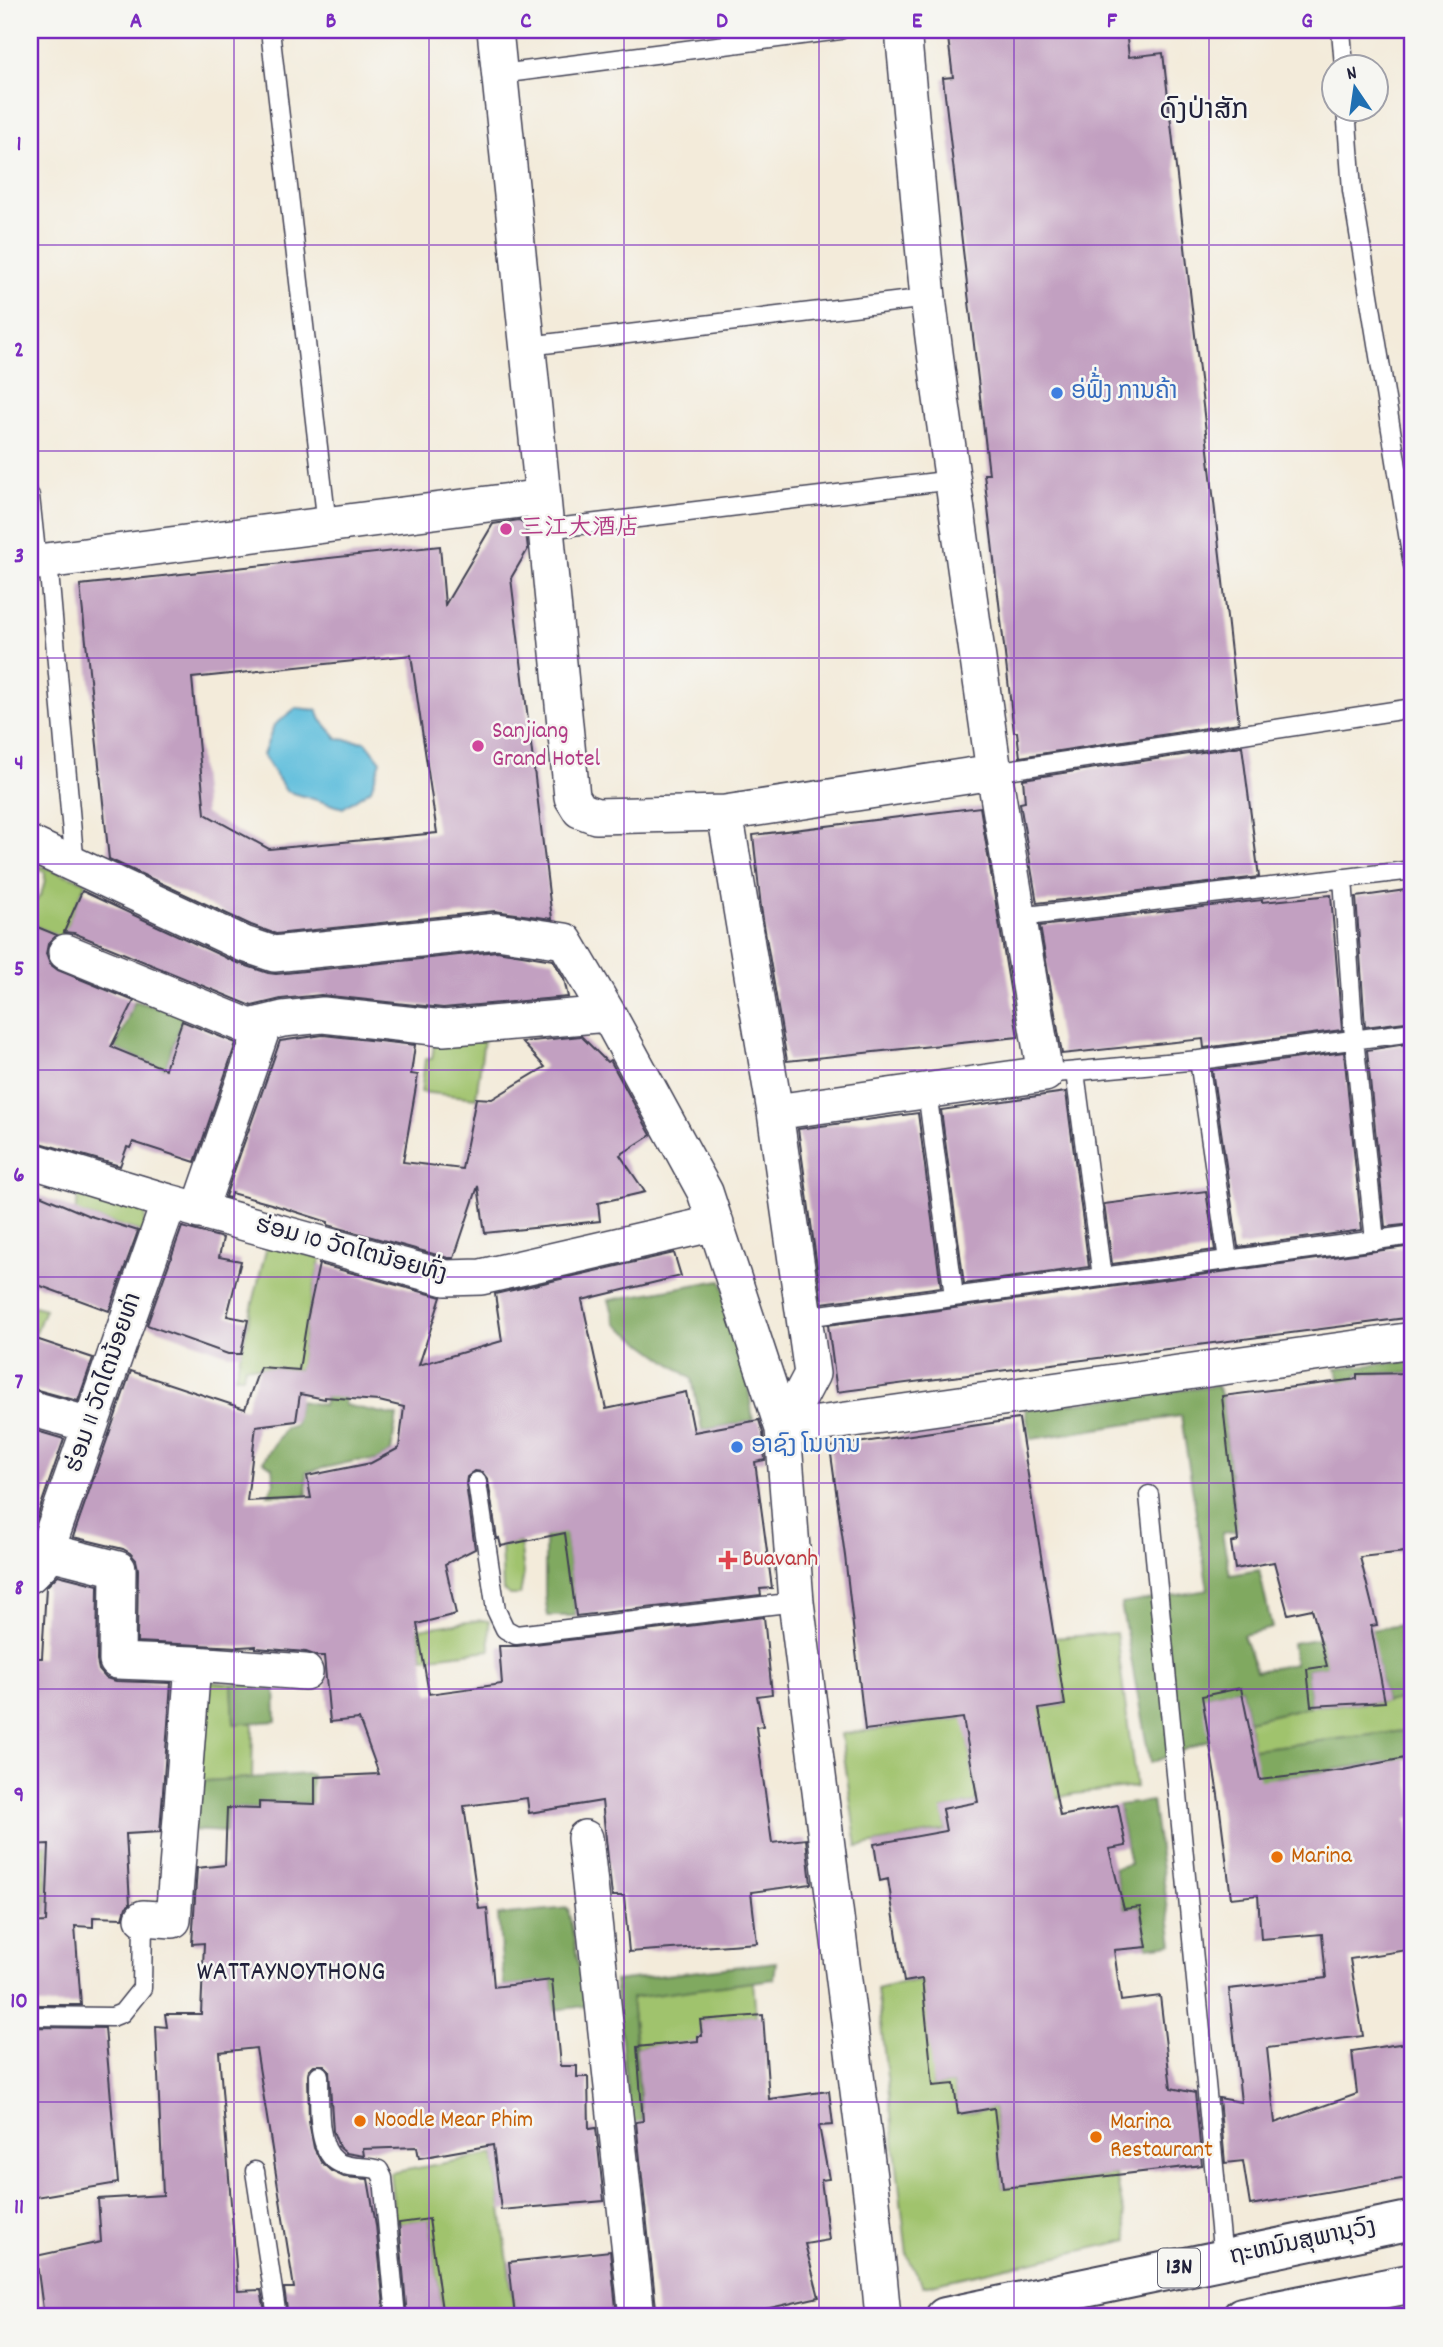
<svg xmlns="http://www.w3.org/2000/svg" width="1443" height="2347" font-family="Dekko,'LXGW WenKai TC','Noto Sans Lao',sans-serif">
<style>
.green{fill:#a0c36d;stroke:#617254;stroke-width:2}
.forest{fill:#80a960;stroke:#51664e;stroke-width:2}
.water{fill:#5dbddc;stroke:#40708c;stroke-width:2}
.building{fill:#c2a0c1;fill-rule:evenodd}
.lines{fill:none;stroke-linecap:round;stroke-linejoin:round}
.lane-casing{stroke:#414053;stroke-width:21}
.street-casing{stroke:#414053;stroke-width:38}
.highway-casing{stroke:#414053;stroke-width:42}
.lane{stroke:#fff;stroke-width:18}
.street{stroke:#fff;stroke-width:35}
.highway{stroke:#fff;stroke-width:38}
.grid{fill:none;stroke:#7b2cbf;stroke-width:2;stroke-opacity:0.55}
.shop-dot{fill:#3f7fe0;stroke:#f6f6f2;stroke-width:2.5}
.hotel-dot{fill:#d1479c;stroke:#f6f6f2;stroke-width:2.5}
.health-dot{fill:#e0444e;stroke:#f6f6f2;stroke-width:2.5}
.food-dot{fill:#e8710a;stroke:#f6f6f2;stroke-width:2.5}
.labels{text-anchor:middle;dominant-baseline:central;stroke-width:5;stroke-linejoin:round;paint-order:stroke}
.shield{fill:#f6f6f2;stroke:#626272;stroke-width:2}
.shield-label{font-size:23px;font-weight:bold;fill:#22223b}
.shop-label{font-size:24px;fill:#366cbe;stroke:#f6f6f2;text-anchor:start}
.hotel-label{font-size:24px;fill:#b23c85;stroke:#f6f6f2;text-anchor:start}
.street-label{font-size:24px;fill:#22223b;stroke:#f6f6f2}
.health-label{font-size:24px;fill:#be3a42;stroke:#f6f6f2;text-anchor:start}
.food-label{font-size:24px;fill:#c56008;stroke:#f6f6f2;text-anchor:start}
.quarter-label{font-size:28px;fill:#22223b;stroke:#f6f6f2}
.neatline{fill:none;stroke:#7b2cbf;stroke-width:2.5}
.grid-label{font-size:23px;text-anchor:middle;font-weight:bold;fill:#7b2cbf}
</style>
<rect width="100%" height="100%" fill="#f6f6f2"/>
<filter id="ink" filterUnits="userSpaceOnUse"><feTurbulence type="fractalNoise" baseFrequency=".0143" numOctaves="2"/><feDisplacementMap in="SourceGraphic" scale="14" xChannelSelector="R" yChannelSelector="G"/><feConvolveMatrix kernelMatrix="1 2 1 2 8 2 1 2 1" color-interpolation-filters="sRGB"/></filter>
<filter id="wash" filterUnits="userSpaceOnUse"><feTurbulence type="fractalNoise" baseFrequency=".00686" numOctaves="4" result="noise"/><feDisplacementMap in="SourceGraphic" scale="28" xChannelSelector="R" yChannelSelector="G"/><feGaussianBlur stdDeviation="1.57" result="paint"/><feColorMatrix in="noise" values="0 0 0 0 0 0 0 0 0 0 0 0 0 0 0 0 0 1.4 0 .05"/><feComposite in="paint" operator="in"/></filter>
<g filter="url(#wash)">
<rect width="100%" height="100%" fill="#f3ebda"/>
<!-- green -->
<path class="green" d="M30 862 86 882 62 938H53L54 934 30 924V906C41 899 45 887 45 873Z
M435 1037 484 1039 476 1098 421 1092 425 1059H432Z
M80 1190 145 1205V1233L75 1212Z
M267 1246 321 1257 307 1320 300 1370 245 1366 243 1376H235Z
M30 1305 45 1309 33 1340 30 1339Z
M520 1542 524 1573 520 1595H510L503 1590 501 1546Z
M482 1620 489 1621 490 1650 423 1658 418 1629Z
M1116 1633 1136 1787 1074 1794 1056 1798 968 1742 978 1802 943 1809 946 1830 857 1847 841 1734 1065 1705 1053 1638Z
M199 1681 232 1684 234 1724 253 1722 252 1778 206 1781 191 1796Z
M1413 1696V1730L1253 1749 1248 1721 1311 1706 1385 1702Z
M30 1845H47L46 1915 30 1917Z
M753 1981 756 2016 701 2020 702 2036 698 2037 699 2056 671 2058 669 2044 637 2047 630 1998Z
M904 1982H938L933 2086 954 2084 959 2114 994 2108 1003 2188 1116 2175 1129 2240 923 2286 907 2255 877 1989Z
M494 2154 515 2317H443L429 2220 395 2223 390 2173Z"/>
<!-- forest -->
<path class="forest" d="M135 1001 184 1015 165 1069 115 1049Z
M721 1280 743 1348 753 1421 702 1430 692 1379 616 1324 609 1300Z
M1413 1361V1373L1357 1374 1364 1454 1336 1368Z
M330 1383 347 1386 344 1405 397 1416 391 1452 377 1460 355 1461 306 1472 307 1495H268L274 1483 272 1467 263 1461 285 1428 295 1425 299 1401 323 1405Z
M1217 1386 1222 1396 1234 1510 1255 1529 1222 1533 1230 1575 1259 1570 1272 1628 1243 1635 1256 1671 1295 1664 1292 1643 1413 1623V1696L1385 1702 1377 1661 1307 1669 1311 1706 1248 1721 1241 1688 1203 1696 1210 1740 1150 1763 1121 1604 1208 1590 1181 1416 1031 1439 1025 1409Z
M563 1512 576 1616H548L545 1596V1518Z
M275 1681 276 1721 234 1724 232 1684Z
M1413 1730V1758L1277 1778 1260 1800 1253 1749Z
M308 1774 312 1775 311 1804 259 1802V1809L227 1808 226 1832 189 1830 191 1796 206 1781Z
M1152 1801 1173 1944 1147 1947 1140 1908 1124 1909 1114 1868 1130 1864 1118 1805Z
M568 1908 586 2006 555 2010 552 1980 504 1986 498 1915Z
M776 1962 774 1979 631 1998 643 2128 631 2125 615 1981Z"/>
<!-- water -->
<path class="water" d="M296 708 317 710 321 720 338 739 366 742 381 761 371 789 343 808 286 791 263 755 274 725Z"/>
<g id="blocks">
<!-- building -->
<path class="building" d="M947 30H1126L1129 57 1163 53 1239 723 1020 757 1017 732H1014L984 474H989L943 78 953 77Z
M519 520 525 524 528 549 511 578 552 919 495 911 276 934 251 925 109 859 80 585 440 546 445 605 493 524ZM411 655 437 833 269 849 205 814 192 678Z
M1242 746 1259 877 1037 903 1020 803 1025 802 1023 779Z
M980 807 1018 1037 787 1061 761 907 753 835Z
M1413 889V1021L1365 1027 1356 897Z
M82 891 235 962 268 973 276 974 497 951 553 960 564 979 568 997 443 1008 321 995 281 999 252 1006 74 933 64 932Z
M1331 895 1342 1030 1204 1048 1203 1039 1062 1054 1040 926 1262 900V902Z
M30 924 57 935 48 944 46 954 50 964 58 970 134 1001 111 1047 165 1069 182 1021 236 1043 195 1162 133 1142 130 1148 127 1147 120 1166 30 1140Z
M323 1035 415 1045 411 1074 418 1075 403 1162 462 1169 476 1098 492 1099 545 1067 522 1042 581 1036 607 1062 610 1060 651 1135 620 1155 645 1192 598 1203 600 1221 485 1233 478 1186 454 1258H448L328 1225V1222L271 1204 231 1193 230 1198 225 1197 280 1041Z
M1413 1043V1224L1385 1227 1367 1050Z
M1344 1052 1362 1230 1238 1247 1212 1070Z
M1066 1092 1089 1267 964 1284 941 1110Z
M918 1113 941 1287 822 1303 798 1129Z
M30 1191 87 1215 138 1231 109 1311 30 1282Z
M1206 1191 1215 1250 1112 1264 1104 1204Z
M182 1227 223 1238 219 1257 241 1261 227 1316 248 1320 241 1354H228L147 1325Z
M1413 1246V1317L837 1392 828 1325Z
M674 1253 681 1276 582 1300 606 1409 686 1392 694 1432 759 1420 763 1433 765 1460 755 1462 772 1588 760 1589 761 1595 576 1616 565 1533 501 1546 499 1538 497 1539 488 1480 482 1472 475 1471 467 1477 466 1484 475 1549 445 1564 456 1614 417 1624 429 1694 502 1684 499 1646H517L764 1617 772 1694 757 1696 763 1726 756 1727 772 1843 806 1839 811 1884 751 1892 757 1943 629 1952 624 1896H612L602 1801 529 1813 527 1798 464 1806 479 1909 487 1908 494 1987 552 1980 560 2066H577V2077H588L589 2129 596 2128 604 2201 501 2210 493 2145 419 2158 417 2147 363 2149 364 2156 346 2153 339 2147 333 2131 329 2070 324 2065H314L309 2069 308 2075 309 2122 314 2148 321 2162 331 2171 344 2177 368 2179 376 2225 385 2317H288L284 2288H294L256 2048 219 2052 238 2291 261 2290 266 2317H44L36 2256 101 2242 98 2199 163 2195 156 2026 167 2027 165 2014H201L204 1943 192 1944 197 1868 225 1865 227 1808 259 1809V1802L315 1804V1777L379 1774 359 1719 330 1722 324 1656H317L306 1652 256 1648V1646L239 1647 137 1642 138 1569 136 1560 130 1553 123 1549 73 1537 131 1371 245 1409 260 1367 299 1370 307 1320 319 1264 441 1297 419 1365 502 1341 495 1294ZM300 1394 325 1399V1397L379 1401 404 1407 399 1448 371 1463 307 1476 311 1498 247 1501 256 1426 296 1421Z
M30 1337 93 1358 78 1401 30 1388Z
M1413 1373V1551L1360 1557 1377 1625 1371 1626 1385 1702 1311 1706 1307 1669 1327 1666 1312 1609 1288 1614 1274 1562 1235 1569 1231 1543 1238 1541 1222 1396 1357 1379V1374Z
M1019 1419 1065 1705 1039 1709 1060 1816 1118 1805 1126 1846 1109 1849 1124 1909 1140 1907 1147 1947 1114 1950 1121 2001 1160 1996 1171 2088 1195 2093 1202 2165 1003 2188 994 2108 958 2114 954 2084 933 2086 922 1979 904 1982 888 1879 880 1881 874 1844 946 1831 942 1809 978 1802 963 1718 865 1730 845 1556 830 1447Z
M30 1429 64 1439 30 1537Z
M58 1575 98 1585 97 1661 99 1670 106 1678 116 1681 171 1683 160 1832 126 1834 130 1904 126 1907 123 1918 93 1917V1927L75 1926 81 2005H30V1923L46 1922 49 1844 30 1845V1658H42L46 1587Z
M1241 1688 1260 1780 1343 1770 1405 1758 1413 1805V1817L1407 1818 1413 1859V1949L1350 1959 1363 2036 1267 2048 1275 2123 1357 2094 1352 2051 1413 2042V2177L1250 2205 1243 2161 1225 2163 1219 2098 1241 2102 1229 1989 1326 1978 1322 1934 1261 1939 1258 1895 1231 1898 1218 1795 1202 1696Z
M763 2015 769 2099 829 2091 833 2125 819 2126 829 2179 821 2180 829 2240 805 2244 819 2297 730 2317H657L636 2122 643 2121 637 2047 698 2041V2036H702L700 2020Z
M30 2027 105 2028 118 2183 30 2198Z
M429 2219 443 2317H407L399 2223Z
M610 2251 617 2317H515L509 2262Z"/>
</g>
</g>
<g filter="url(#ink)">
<use href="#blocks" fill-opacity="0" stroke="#414053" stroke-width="2"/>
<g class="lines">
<defs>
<path id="lane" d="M270 30 327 525
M1341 30 1344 66
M500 74 840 30
M1346 108 1352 190 1413 565
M528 346 928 298
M30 496 37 562
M547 529 953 480
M48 561 75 867
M994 772 1413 708
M1343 878 1354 1038 1375 1241
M1019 917 1413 870
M1199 1060 1228 1260
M1075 1072 1102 1277
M1045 1074 1199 1060 1413 1032
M927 1091 954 1296
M805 1317 1413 1235
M477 1482 496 1610 505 1629 516 1635 796 1602
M1149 1495 1223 2259
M30 2016 112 2017 122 2013 142 1988 143 1918
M319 2075C320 2099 315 2146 336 2161 349 2170 366 2165 379 2170L383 2178 396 2317
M255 2171 277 2317"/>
<path id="street" d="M495 30C522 286 548 541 572 797L580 810 596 816 725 813 994 772
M30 563 543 497
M725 813 775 1112 812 1374 783 1429
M30 844 244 944 274 954 497 931 565 941 608 1014 705 1192 783 1429 796 1602 872 2201 883 2317
M66 952 250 1027 283 1019 323 1015 443 1028 608 1014
M775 1112 1045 1074 994 772 939 384 928 298 903 30
M30 1160 169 1202 446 1278 481 1277 716 1223
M199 1211 264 1024
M30 1408 90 1425
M783 1429 1413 1340
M46 1551 118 1569 117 1661 193 1664 173 1920 143 1918
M30 1575 42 1563 169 1202
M193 1664 305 1672
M585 1838 637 2317"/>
<path id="highway" d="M945 2317 1413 2220
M1242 2317 1413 2283"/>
</defs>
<!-- lane casing -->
<use href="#lane" class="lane-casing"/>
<!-- street casing -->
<use href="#street" class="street-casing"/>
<!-- highway casing -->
<use href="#highway" class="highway-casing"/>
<!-- lane -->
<use href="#lane" class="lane"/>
<!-- street -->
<use href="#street" class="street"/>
<!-- highway -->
<use href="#highway" class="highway"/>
</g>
</g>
<!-- grid -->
<path class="grid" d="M234 30V2317M429 30V2317M624 30V2317M819 30V2317M1014 30V2317M1209 30V2317M30 245H1413M30 451H1413M30 658H1413M30 864H1413M30 1070H1413M30 1277H1413M30 1483H1413M30 1689H1413M30 1896H1413M30 2102H1413"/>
<!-- markers -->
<g class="shop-dot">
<circle cx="1057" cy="393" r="7"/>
<circle cx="737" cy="1447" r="7"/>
</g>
<g class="hotel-dot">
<circle cx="506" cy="529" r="7"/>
<circle cx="478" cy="746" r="7"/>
</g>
<path class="health-dot" d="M724.5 1549.5h7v7h7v7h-7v7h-7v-7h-7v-7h7z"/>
<g class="food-dot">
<circle cx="1277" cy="1857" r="7"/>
<circle cx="360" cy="2121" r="7"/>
<circle cx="1096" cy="2137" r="7"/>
</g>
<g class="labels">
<!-- shield labels -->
<rect class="shield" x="1158" y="2248.5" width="42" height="39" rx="5"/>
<g class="shield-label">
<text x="1179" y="2268">13N</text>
</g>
<!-- shop labels -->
<g class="shop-label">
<text x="1071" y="393">ອ່ຟົ້່ງ ການຄ້າ</text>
<text x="751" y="1447">ອາຊົງ ໂນບານ</text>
</g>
<!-- hotel labels -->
<g class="hotel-label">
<text x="520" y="529">三江大酒店</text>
<text x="492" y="732">Sanjiang<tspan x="492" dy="28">Grand Hotel</tspan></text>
</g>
<!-- street labels -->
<g class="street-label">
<text transform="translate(351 1251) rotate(15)">ຮ່ອມ 10 ວັດໄຕນ້ອຍທົ່ງ</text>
<text transform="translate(105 1383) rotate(-71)">ຮ່ອມ 11 ວັດໄຕນ້ອຍທ່າ</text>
<text transform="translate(1303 2243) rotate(-12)">ຖະຫນົນສຸພານຸວົງ</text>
</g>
<!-- health labels -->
<g class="health-label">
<text x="742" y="1560">Buavanh</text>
</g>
<!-- food labels -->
<g class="food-label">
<text x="1291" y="1857">Marina</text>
<text x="374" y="2121">Noodle Mear Phim</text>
<text x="1110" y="2123">Marina<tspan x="1110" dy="28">Restaurant</tspan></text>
</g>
<!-- quarter labels -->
<g class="quarter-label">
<text x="1204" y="113">ດົງປ່າສັກ</text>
<text x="291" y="1974">WATTAYNOYTHONG</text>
</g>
</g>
<!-- margin -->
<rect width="1443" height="2347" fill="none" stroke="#f6f6f2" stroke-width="77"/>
<!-- north arrow -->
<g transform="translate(1355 88) rotate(347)"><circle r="33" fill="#f6f6f2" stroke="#a1a1a9" stroke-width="2"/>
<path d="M0-5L12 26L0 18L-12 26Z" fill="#1f6fb2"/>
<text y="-10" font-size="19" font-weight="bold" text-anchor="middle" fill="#22223b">N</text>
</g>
<rect x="38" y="38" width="1366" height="2270" class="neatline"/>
<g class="grid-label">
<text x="136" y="27">A</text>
<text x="331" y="27">B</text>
<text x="526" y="27">C</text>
<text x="722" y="27">D</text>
<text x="917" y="27">E</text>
<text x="1112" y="27">F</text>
<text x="1307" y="27">G</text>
<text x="19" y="150">1</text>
<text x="19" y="356">2</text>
<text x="19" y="562">3</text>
<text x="19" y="769">4</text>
<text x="19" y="975">5</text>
<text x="19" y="1181">6</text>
<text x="19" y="1388">7</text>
<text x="19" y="1594">8</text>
<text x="19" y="1801">9</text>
<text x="19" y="2007">10</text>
<text x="19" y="2213">11</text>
</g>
</svg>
